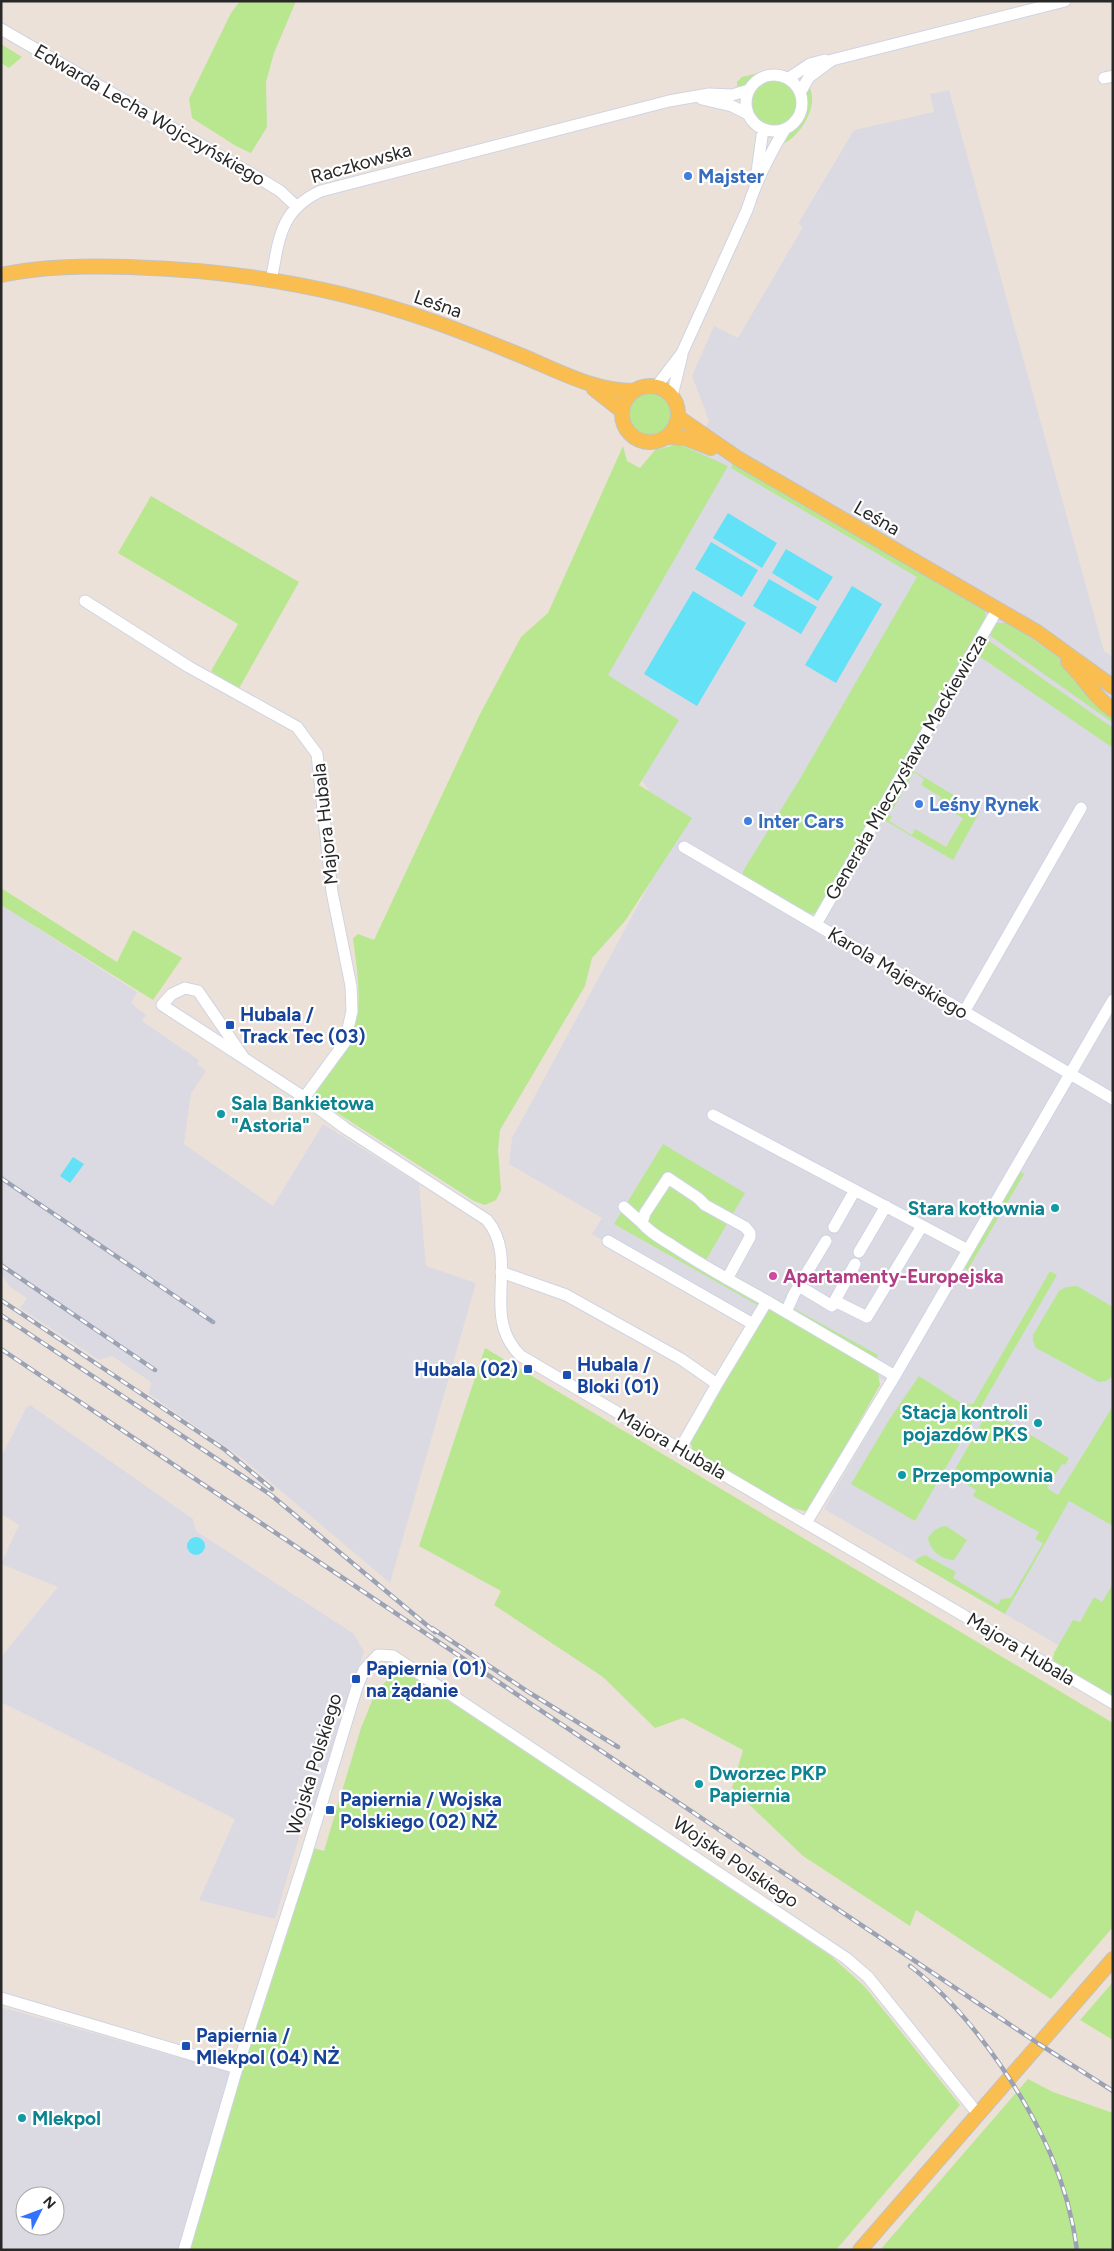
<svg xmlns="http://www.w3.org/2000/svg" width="1114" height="2251" font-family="Figtree,sans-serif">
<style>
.industrial{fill:#dbdae3;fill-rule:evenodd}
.green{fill:#b8e790}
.water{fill:#62e1f7}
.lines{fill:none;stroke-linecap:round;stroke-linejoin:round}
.minor-casing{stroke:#ced4e3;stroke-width:13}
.major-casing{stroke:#c3c3c3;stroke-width:16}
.minor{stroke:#fff;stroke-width:11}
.major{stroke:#fabd4f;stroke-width:14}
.rail-casing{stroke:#9ba2b4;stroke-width:4.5}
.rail{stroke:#fff;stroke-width:2.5;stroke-dasharray:8;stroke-linecap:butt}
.shop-dot{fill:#3f7fe0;stroke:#fff;stroke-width:2}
.transit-dot{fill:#1a4fb4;stroke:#fff;stroke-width:2}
.culture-dot{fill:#0f9aa8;stroke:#fff;stroke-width:2}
.hotel-dot{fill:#d1479c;stroke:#fff;stroke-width:2}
.labels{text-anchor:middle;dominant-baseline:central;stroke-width:4.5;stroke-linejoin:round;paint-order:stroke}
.street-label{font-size:19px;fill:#282828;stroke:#fff}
.shop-label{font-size:19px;font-weight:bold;fill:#366cbe;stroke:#fff;text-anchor:start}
.transit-label{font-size:19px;font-weight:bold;fill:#164399;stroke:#fff;text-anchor:start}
.culture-label{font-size:19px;font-weight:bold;fill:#0d838f;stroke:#fff;text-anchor:start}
.hotel-label{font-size:19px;font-weight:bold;fill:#b23c85;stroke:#fff;text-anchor:start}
</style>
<rect width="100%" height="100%" fill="#ece1d8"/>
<!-- industrial -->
<path class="industrial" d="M949 90 1104 651 1113 657V1677L824 1509 895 1387 759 1309 748 1327 592 1234 602 1218 509 1164 512 1138 677 833 576 681 709 421 692 376 714 326 738 338 803 227 798 224 854 130 934 112 930 94Z
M1 905 137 992 131 1003 146 1015 142 1021 199 1060 197 1064 206 1071 191 1094 184 1144 273 1206 323 1124 419 1184 426 1266 476 1283 390 1583 243 1459 149 1394 151 1382 112 1356 99 1360 20 1308 27 1298 10 1287 1 1274Z
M30 1405 193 1519 196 1531 354 1634 364 1652 312 1814 300 1834 275 1919 199 1900 235 1819 1 1702V1657L58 1587 1 1564 19 1525 1 1514V1457L26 1408Z
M1 2007 240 2075 194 2250H1ZM25 2196H55V2226H25Z"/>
<!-- green -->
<path class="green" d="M240 1H296L274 53 266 82 267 127 251 153 236 146 192 118 189 99 231 13Z
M1 44 22 57 9 68 1 63Z
M774 69 757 76 737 92V82L742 77Z
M746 103a28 28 0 1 1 56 0a28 28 0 1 1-56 0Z
M808 85C821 103 801 136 783 144L786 134C813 123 803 106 808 85Z
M629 414a22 22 0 1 1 44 0a22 22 0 1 1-44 0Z
M679 444 728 466 608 675 679 720 639 785 692 818 625 921 592 958 585 986 500 1130 498 1150 501 1190 496 1200 485 1205 474 1201 317 1100 315 1093C326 1076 340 1060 349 1042 365 1010 357 972 353 938L358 934 374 940 480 714 521 637 548 613 623 446 627 461 640 468 655 450Z
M733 462 981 607 985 610 986 620 816 913 811 914 759 886 743 875V871L798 782 917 577 731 468Z
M151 496 299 582 238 690 211 671 238 624 118 553Z
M997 623H1006L1012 625 1061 659 1103 709 1113 717V723L989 635Z
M989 641 1113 728V748L979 656Z
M912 770 980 811 953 860 884 820 887 815 892 816 889 821 912 835 915 829 946 847 963 818 938 804 941 797 921 785 924 779 914 772 893 809 891 808Z
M1 888 117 962 133 930 182 958 153 1000 1 905Z
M663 1144 745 1193 706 1260 878 1355 870 1368 878 1373 880 1385 808 1512 793 1508 693 1452 690 1441 768 1311 614 1224Z
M1021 1172 1024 1174 967 1271 964 1266 1017 1174Z
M1050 1271 1057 1275 915 1521 851 1484 889 1420 919 1376 964 1405 973 1404Z
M1077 1286 1113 1307V1376L1106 1381 1099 1382 1036 1348 1033 1341V1335L1059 1291 1066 1287Z
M485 1348 1113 1723V1927L1051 1999 916 1910 910 1926 803 1856 732 1788 743 1750 683 1718 655 1728 603 1677 494 1605 501 1591 419 1546Z
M1113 1406V1526L1069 1501 1005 1614 915 1562 918 1558 925 1555 956 1572 953 1578 998 1605 1001 1599 1011 1598 1043 1543 1035 1539 1039 1532 973 1496 976 1490 959 1480 960 1477 953 1473 989 1410 1069 1458 1065 1465 1062 1464 1047 1488 1058 1495Z
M946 1526 967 1540 954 1560C941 1560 930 1550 928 1538 933 1531 937 1527 946 1526Z
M1113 1584V1698L1058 1666 1053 1660 1054 1653 1073 1620 1080 1622 1094 1597 1102 1602Z
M400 1668 831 1956 865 1987 960 2105 836 2250H188L211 2170 310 1847 324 1851 361 1728 376 1691Z
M1113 1982V2040L1080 2020Z
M1028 2079 1053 2092 1113 2113V2250H880Z"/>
<!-- water -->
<path class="water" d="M728 513 777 543 762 568 713 538Z
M711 542 758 570 742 597 695 569Z
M786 549 833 577 818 601 772 573Z
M769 579 817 607 801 634 753 606Z
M852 586 882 604 836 683 805 665Z
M693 591 746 623 697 706 644 674Z
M73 1157 84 1164 70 1183 60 1176Z
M187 1546a9 9 0 1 1 18 0a9 9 0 1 1-18 0Z"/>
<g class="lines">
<defs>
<path id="minor" d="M1 29 267 183 280 191 296 206
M746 103a28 28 0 1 1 56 0a28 28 0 1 1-56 0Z
M789 78 810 64 825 60
M1104 78 1113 76
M801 91 809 77 832 60 1065 1
M702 99 732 106 748 114
M757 172 763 129
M271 281C279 241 279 210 321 191L669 101 709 94 732 95 749 90
M656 387 682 353 747 210C756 181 769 155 785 129
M672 396 682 355
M85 601 189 667 297 727 317 754 332 892 351 986 352 1011 345 1042 304 1098
M684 847 1113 1099
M816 924 997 610
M964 1012 1081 808
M244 1058 198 991 185 988 172 994 162 1005 299 1094 345 1128 487 1220C521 1261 479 1316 521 1356L1113 1703
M713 1115 968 1250
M624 1207 642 1223
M834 1227 855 1190
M608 1241 753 1324
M859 1252 886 1206
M501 1272 566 1295 681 1359 717 1384 767 1301C736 1284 705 1267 676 1248 664 1240 651 1234 642 1223L645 1213 668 1178 698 1198 705 1205 745 1227 750 1233V1237L727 1279
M799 1286 832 1306 855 1264
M767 1301 895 1376
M835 1301 867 1317 922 1226
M786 1312 794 1294 826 1241
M680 1449 717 1384
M806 1523 896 1374 1113 1000
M1 1998 237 2068 306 1855 357 1687 364 1670 378 1655 393 1656 846 1958 868 1977 978 2114
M184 2250 237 2068"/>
<path id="major" d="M1 275C43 266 86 266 129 267 230 270 333 286 429 320 462 331 495 345 527 358 562 373 596 391 634 391
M622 414a28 28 0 1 1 56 0a28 28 0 1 1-56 0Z
M594 389 622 411
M678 417 739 459 1037 632 1113 687
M666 437 685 438 711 448
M1068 662C1084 677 1094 697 1113 710
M860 2250 1113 1959"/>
</defs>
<!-- minor casing -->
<use href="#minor" class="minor-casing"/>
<!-- major casing -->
<use href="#major" class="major-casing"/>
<!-- minor -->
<use href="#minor" class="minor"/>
<!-- major -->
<use href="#major" class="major"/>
<defs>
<path id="rail" d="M1 1178 213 1322
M1 1265 155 1370
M1 1300 224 1449 272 1489
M1 1315 271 1495 435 1632
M1 1349 1039 2044 1113 2091
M432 1628 530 1693 618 1747
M910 1966C947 1994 975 2028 1001 2066 1040 2123 1068 2181 1077 2250"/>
</defs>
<!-- rail casing -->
<use href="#rail" class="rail-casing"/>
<!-- rail -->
<use href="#rail" class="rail"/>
</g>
<!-- markers -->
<g class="shop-dot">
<circle cx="688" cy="176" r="5"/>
<circle cx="919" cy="804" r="5"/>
<circle cx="748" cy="821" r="5"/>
</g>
<g class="transit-dot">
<rect x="225" y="1020" width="10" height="10" rx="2.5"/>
<rect x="523" y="1364" width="10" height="10" rx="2.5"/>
<rect x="562" y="1370" width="10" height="10" rx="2.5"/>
<rect x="351" y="1674" width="10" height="10" rx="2.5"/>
<rect x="325" y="1805" width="10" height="10" rx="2.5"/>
<rect x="181" y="2041" width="10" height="10" rx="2.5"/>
</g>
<g class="culture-dot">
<circle cx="221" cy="1114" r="5"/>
<circle cx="1055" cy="1208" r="5"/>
<circle cx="1038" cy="1423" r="5"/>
<circle cx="902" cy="1475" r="5"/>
<circle cx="699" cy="1784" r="5"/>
<circle cx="22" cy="2118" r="5"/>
</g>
<circle class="hotel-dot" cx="773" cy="1276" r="5"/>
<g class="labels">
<!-- street labels -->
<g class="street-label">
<text transform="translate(150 115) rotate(30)">Edwarda Lecha Wojczyńskiego</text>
<text transform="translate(361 163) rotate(-16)">Raczkowska</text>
<text transform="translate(438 304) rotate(19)">Leśna</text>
<text transform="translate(877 518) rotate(30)">Leśna</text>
<text transform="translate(906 767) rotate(-60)">Generała Mieczysława Mackiewicza</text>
<text transform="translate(325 824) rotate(-96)">Majora Hubala</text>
<text transform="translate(898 973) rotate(31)">Karola Majerskiego</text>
<text transform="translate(672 1444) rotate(30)">Majora Hubala</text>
<text transform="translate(1021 1649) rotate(31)">Majora Hubala</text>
<text transform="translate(314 1764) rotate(-73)">Wojska Polskiego</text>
<text transform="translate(736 1862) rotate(34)">Wojska Polskiego</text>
</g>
<!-- shop labels -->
<g class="shop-label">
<text x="698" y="176">Majster</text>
<text x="929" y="804">Leśny Rynek</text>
<text x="758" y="821">Inter Cars</text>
</g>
<!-- transit labels -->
<g class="transit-label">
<text x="240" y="1014">Hubala /<tspan x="240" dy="22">Track Tec (03)</tspan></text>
<text x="577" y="1364">Hubala /<tspan x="577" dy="22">Bloki (01)</tspan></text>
<text x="518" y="1369" text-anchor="end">Hubala (02)</text>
<text x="366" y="1668">Papiernia (01)<tspan x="366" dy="22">na żądanie</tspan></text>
<text x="340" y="1799">Papiernia / Wojska<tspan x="340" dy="22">Polskiego (02) NŻ</tspan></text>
<text x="196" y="2035">Papiernia /<tspan x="196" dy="22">Mlekpol (04) NŻ</tspan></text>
</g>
<!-- culture labels -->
<g class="culture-label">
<text x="231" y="1103">Sala Bankietowa<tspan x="231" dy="22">"Astoria"</tspan></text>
<text x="1045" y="1208" text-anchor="end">Stara kotłownia</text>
<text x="1028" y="1412" text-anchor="end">Stacja kontroli<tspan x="1028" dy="22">pojazdów PKS</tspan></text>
<text x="912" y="1475">Przepompownia</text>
<text x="709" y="1773">Dworzec PKP<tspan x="709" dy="22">Papiernia</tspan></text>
<text x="32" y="2118">Mlekpol</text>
</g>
<!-- hotel labels -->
<g class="hotel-label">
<text x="783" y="1276">Apartamenty-Europejska</text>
</g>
</g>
<!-- border -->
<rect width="1114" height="2251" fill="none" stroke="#282828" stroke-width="5"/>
<!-- north arrow -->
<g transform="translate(40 2211) rotate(48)"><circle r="24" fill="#ffffff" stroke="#a9a9a9"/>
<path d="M0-4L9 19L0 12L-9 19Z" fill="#3272ff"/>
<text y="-8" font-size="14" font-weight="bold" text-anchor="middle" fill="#282828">N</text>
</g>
</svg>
